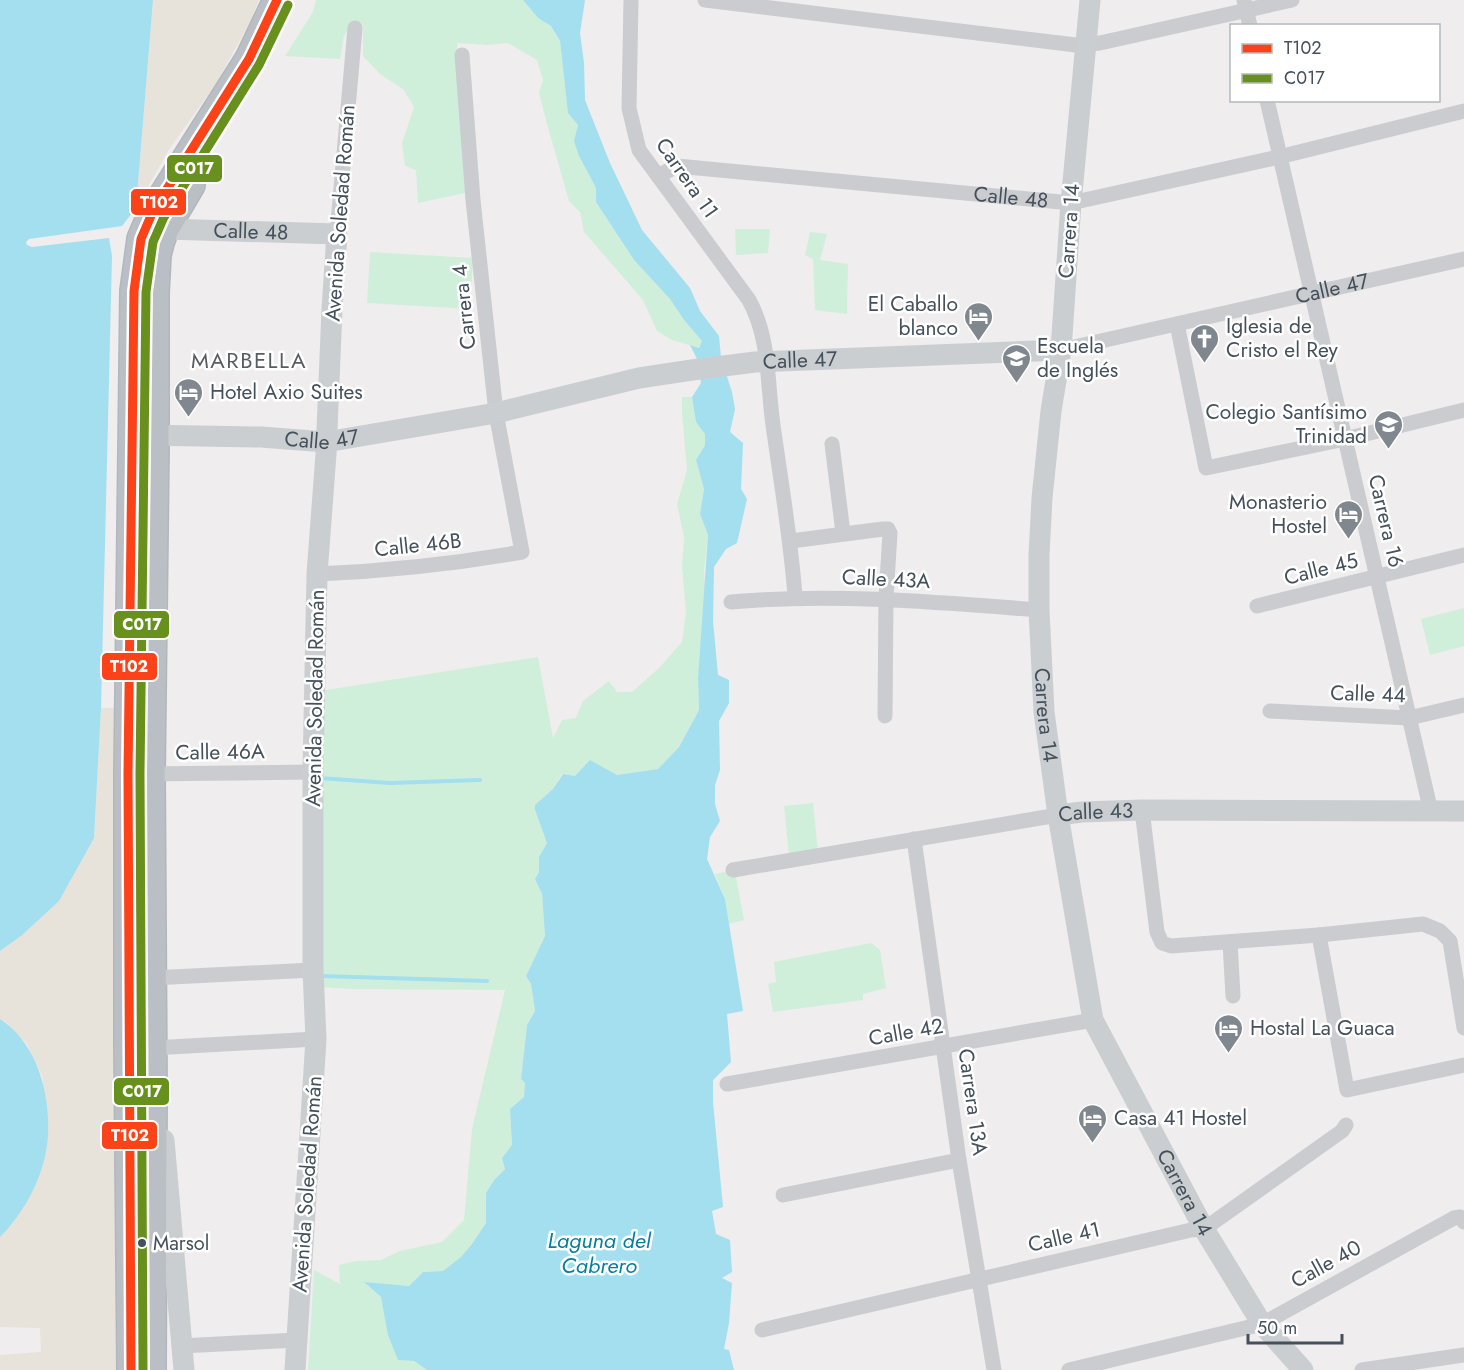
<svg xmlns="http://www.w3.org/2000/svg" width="1464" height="1370" font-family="Jost,sans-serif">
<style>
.green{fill:#d0efdb}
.sand{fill:#e7e3db}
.water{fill:#a3dfef}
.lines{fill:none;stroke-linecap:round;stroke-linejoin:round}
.stream{stroke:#a3dfef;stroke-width:4}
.highway-casing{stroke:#b2b7be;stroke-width:30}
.street{stroke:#cacccf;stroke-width:15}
.secondary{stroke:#caced1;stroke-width:21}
.highway{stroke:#b9bfc4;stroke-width:27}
.bus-1-casing{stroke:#fff;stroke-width:14}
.bus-2-casing{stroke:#fff;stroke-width:14}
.bus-1{stroke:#fb4218;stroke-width:9}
.bus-2{stroke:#68901d;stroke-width:9}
.bus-dot{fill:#44505b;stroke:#fff;stroke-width:2}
.labels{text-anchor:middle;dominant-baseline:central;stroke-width:5;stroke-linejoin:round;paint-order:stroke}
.bus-label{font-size:20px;fill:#44505b;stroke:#fff;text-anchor:start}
.street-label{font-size:21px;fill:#44505b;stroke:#fff}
.poi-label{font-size:21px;fill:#44505b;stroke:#fff;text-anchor:start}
.neighbourhood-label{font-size:22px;letter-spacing:1.5px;fill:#595d62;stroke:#fff}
.water-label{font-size:22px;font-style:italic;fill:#057e9d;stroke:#fff}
.line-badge{stroke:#fff;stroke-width:2}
.badge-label{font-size:16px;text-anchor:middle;font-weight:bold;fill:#fff}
</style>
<rect width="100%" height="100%" fill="#efeded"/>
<!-- green -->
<path class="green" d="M316 0H523L538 18 551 26 560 41 568 112 578 125 579 156 596 188V202L634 260 670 299 684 320 702 341 699 348 672 340 657 331 643 300 584 232 580 212 569 201 549 131 539 93 543 80 537 60 508 43 487 45 457 43 465 193 418 203 416 170 405 166 402 143 414 107 404 90 380 74 363 56V25L354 21 344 36 340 59 285 56 313 12Z
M735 229H770L768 253 736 255Z
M810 232 827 234 820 260 848 264 847 314 815 310 813 259 805 255Z
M370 252 473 258 470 309 367 303Z
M682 397H692L696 422 705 433V445L696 460 704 489 700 514 708 535 704 571 705 586 698 678 699 710 679 747 658 769 617 775 590 761 575 776 562 774 553 789 535 805V810L547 843 539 857V872L535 879 542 894 545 936 526 976 531 984 535 1011 527 1025 521 1079 525 1083 524 1097 510 1109 512 1145 502 1158 505 1169 494 1180 486 1193V1223L472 1244 461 1257 443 1271 423 1272 409 1286 365 1283 381 1297 398 1360 414 1361 427 1370H308L314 1270 340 1284 339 1265 356 1261 381 1260 400 1251 442 1242 464 1220 472 1129 505 990 353 989 320 987V691L538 657 553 738 562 720 576 718 583 701 609 681 617 692H632L659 668 682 642 686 612 682 566 684 537 677 504 687 470 682 413Z
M1464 608V646L1430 655 1421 619Z
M813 803 818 853 789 856 784 806Z
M730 871 736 877 744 920 728 924 725 899 715 874Z
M871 943 880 950 886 988 863 994V1000L773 1012 768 984 776 982 774 962Z"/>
<!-- sand -->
<path class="sand" d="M153 0H259L252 18 217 82 168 151 136 208Z
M101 708H116L117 1370H0V1355L41 1352 40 1328 0 1327V1237L22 1210 36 1184 47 1133 46 1107 42 1076 27 1044 8 1024 0 1019V951L21 936 94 838Z"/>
<!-- water -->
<path class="water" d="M0 0H153L136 208 122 226 29 239 26 242 27 245 32 247 109 238 112 256 101 708 94 838 59 901 21 936 0 951Z
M523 0H585L580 33 584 63 585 100 610 163 642 230 690 288 700 311 719 336 721 358 732 392 735 409 730 432 743 443 741 489 747 499 737 543 726 549 714 567 713 621 718 675 729 680V703L719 721 720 770 715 785V804L720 821 710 837 707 859 725 899 743 1011 727 1014 731 1062 713 1080V1102L723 1207 712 1211 716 1234 730 1240 732 1272 722 1278 732 1283 729 1323 724 1349 729 1350 734 1370H427L414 1361 398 1360 388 1335 381 1297 364 1282 409 1286 423 1272 443 1271 461 1257 472 1244 486 1223V1193L494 1180 505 1169 502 1158 512 1145 510 1109 524 1097 525 1083 521 1079 527 1025 535 1011 531 984 526 976 545 936 542 894 535 879 539 872V857L547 843 535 810V805L553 789 563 774 575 776 590 760 617 775 658 769 679 747 699 710 698 678 708 535 700 514 704 489 696 460 705 445V434L696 422 692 397 701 383 698 361 690 345 699 348 702 341 684 320 670 299 634 260 596 202V188L579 156 574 141 578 125 568 113 560 41 551 26 538 18Z
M0 1019C43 1046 56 1114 44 1161 36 1190 21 1216 0 1237Z"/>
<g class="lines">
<!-- stream -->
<path class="stream" d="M319 778 390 783 480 780
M321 976 487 981"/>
<defs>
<path id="highway" d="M131 1370 128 1043V774L134 291 141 239 153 211 249 59 277 0
M152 1370 153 1091 151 774 155 447V293L157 255 160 243 165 229 191 185"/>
</defs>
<!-- highway casing -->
<use href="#highway" class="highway-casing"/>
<!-- street -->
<g class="street">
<path d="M631 0 629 108 639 150 749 300C770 338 767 383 773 425 781 483 791 539 795 597"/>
<path d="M705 0 1076 45 1100 43 1292 0"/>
<path d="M1244 0 1250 26"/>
<path d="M1267 100 1431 812"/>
<path id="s1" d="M658 176 677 166 1071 203 1279 157 1464 111"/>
<path d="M337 234 355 28"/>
<path d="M1177 324 1206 468 1345 439 1464 410"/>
<path id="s2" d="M1061 350 1464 259"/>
<path d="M832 444 843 533"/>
<path d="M791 541 883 529H888L890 533 886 598 885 716"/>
<path d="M317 574C386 571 454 564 522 552L496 413 473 200 462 55"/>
<path d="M731 602C834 593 936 602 1039 610"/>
<path d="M1257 606 1464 555"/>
<path d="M1270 711 1409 718 1464 705"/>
<path d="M145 774 313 772"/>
<path d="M1142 810 1157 932 1162 943 1171 946 1319 935 1423 924 1440 931 1450 941 1464 1028"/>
<path d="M914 839 959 1160 994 1370"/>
<path d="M733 870 1058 815"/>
<path d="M1319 935 1347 1090 1464 1065"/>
<path d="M1230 942 1233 996"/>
<path d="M152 978 313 970"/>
<path d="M152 1048 316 1039"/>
<path d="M727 1084 1093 1020"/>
<path d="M783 1195 959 1160"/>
<path d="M762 1330 1191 1230 1204 1229 1342 1131 1346 1125"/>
<path d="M181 1346 297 1340"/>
<path d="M1069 1370 1262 1324 1454 1218 1460 1217 1464 1222"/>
<path d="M1362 1370 1464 1355"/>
</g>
<!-- secondary -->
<g class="secondary">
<path id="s3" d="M1090 0 1071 203 1061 350 1051 411 1042 498 1039 555V610L1044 712 1058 815 1093 1020 1204 1229 1262 1324 1303 1370"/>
<path id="s4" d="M165 229 337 234 332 309 326 454 317 574 313 772V970L316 1039 295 1370"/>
<path id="s5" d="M140 435 261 437 326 442 496 413 639 378 692 370 755 362 1061 350"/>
<path id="s6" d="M1058 815 1082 812 1142 810 1464 811"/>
<path d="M164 1140 184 1370"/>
</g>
<!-- highway -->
<use href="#highway" class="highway"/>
<defs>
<path id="bus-1" d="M131 1370 128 774 134 291 141 239 153 211 249 59 277 0"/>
<path id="bus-2" d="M143 1370 140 774 146 292 153 242 164 217 259 65 288 5"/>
</defs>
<!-- bus-1 casing -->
<use href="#bus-1" class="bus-1-casing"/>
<!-- bus-2 casing -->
<use href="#bus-2" class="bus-2-casing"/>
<!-- bus-1 -->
<use href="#bus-1" class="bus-1"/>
<!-- bus-2 -->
<use href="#bus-2" class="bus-2"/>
</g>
<!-- icons -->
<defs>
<symbol id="hotel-pin" viewBox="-11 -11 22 30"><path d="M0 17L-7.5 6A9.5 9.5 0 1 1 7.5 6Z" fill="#80878e" stroke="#fff"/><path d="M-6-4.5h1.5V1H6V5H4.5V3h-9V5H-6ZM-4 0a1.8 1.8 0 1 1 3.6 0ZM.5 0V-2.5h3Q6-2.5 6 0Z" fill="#fff"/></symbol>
<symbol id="church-pin" viewBox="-11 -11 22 30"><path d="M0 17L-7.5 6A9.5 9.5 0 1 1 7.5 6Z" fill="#80878e" stroke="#fff"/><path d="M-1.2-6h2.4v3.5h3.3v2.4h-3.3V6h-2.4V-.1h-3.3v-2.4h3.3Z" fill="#fff"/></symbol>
<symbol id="school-pin" viewBox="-11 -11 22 30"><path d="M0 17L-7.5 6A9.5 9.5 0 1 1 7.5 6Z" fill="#80878e" stroke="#fff"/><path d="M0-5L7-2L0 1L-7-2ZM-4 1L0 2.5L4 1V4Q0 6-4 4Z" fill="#fff"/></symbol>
</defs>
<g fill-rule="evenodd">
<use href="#hotel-pin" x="962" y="300" width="33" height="45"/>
<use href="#church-pin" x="1188" y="322" width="33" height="45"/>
<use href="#school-pin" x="1000" y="342" width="33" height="45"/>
<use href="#hotel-pin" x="172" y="376" width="33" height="45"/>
<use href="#school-pin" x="1372" y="408" width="33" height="45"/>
<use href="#hotel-pin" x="1332" y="498" width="33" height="45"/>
<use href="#hotel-pin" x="1212" y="1012" width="33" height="45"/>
<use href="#hotel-pin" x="1076" y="1102" width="33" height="45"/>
</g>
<!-- markers -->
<circle class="bus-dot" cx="142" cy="1243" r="5"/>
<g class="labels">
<!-- bus labels -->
<g class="bus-label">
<text x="153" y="1243">Marsol</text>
</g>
<!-- street labels -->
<g class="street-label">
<text transform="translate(687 178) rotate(55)">Carrera 11</text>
<text stroke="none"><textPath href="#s1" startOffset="357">Calle 48</textPath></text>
<text transform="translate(340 213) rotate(-86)">Avenida Soledad Román</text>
<text stroke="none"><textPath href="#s4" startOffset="86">Calle 48</textPath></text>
<text transform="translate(1069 231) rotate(-86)">Carrera 14</text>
<text stroke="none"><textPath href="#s2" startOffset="278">Calle 47</textPath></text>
<text transform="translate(464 307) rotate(-96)">Carrera 4</text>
<text stroke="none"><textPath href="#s5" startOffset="668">Calle 47</textPath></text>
<text stroke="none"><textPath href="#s5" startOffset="182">Calle 47</textPath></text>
<text transform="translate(1386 521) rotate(77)">Carrera 16</text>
<text transform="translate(418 545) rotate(-6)">Calle 46B</text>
<text transform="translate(1321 569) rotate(-14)">Calle 45</text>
<text transform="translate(886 579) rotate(3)">Calle 43A</text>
<text transform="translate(1368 694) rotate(2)">Calle 44</text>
<text transform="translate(315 698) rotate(-89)">Avenida Soledad Román</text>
<text stroke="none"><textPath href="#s3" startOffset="718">Carrera 14</textPath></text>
<text transform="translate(220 752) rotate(-1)">Calle 46A</text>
<text stroke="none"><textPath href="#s6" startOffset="38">Calle 43</textPath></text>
<text transform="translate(906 1032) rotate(-10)">Calle 42</text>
<text transform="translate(973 1102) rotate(82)">Carrera 13A</text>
<text transform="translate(307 1184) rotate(-86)">Avenida Soledad Román</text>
<text stroke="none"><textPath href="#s3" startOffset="1222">Carrera 14</textPath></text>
<text transform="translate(1064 1237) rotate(-13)">Calle 41</text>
<text transform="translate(1326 1264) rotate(-29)">Calle 40</text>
</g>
<!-- poi labels -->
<g class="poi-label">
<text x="958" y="304" text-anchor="end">El Caballo<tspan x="958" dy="24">blanco</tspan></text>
<text x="1226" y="326">Iglesia de<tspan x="1226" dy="24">Cristo el Rey</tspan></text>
<text x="1037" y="346">Escuela<tspan x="1037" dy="24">de Inglés</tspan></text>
<text x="210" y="392">Hotel Axio Suites</text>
<text x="1367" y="412" text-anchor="end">Colegio Santísimo<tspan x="1367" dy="24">Trinidad</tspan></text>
<text x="1327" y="502" text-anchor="end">Monasterio<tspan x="1327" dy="24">Hostel</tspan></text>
<text x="1250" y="1028">Hostal La Guaca</text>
<text x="1114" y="1118">Casa 41 Hostel</text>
</g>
<!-- neighbourhood labels -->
<g class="neighbourhood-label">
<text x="249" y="360">MARBELLA</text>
</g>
<!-- water labels -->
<g class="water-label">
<text x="599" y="1240">Laguna del<tspan x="599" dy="25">Cabrero</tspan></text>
</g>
</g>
<g class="line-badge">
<rect x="166" y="154" width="57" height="29" rx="6" fill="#68901d"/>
<rect x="130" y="188" width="57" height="28" rx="6" fill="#fb4218"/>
<rect x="113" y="610" width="57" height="29" rx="6" fill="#68901d"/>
<rect x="101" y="652" width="57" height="29" rx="6" fill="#fb4218"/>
<rect x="113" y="1077" width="57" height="29" rx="6" fill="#68901d"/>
<rect x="101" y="1121" width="57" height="29" rx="6" fill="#fb4218"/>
</g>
<g class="badge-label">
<text x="194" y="174">C017</text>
<text x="159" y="208">T102</text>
<text x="142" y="630">C017</text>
<text x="129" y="672">T102</text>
<text x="142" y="1097">C017</text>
<text x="130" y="1141">T102</text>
</g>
<!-- legend -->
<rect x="1230" y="24" width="210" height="78" fill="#ffffff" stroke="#b4b9bd" stroke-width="1.5"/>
<rect x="1242" y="44" width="30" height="9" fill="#fb4218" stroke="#b4b9bd" stroke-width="1.5"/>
<text x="1284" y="54" font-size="18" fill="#44505b">T102</text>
<rect x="1242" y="74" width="30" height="9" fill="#68901d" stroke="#b4b9bd" stroke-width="1.5"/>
<text x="1284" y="84" font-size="18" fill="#44505b">C017</text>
<!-- scale -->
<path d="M1248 1334v9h94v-9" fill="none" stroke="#44505b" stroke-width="3"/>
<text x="1257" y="1334" font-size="18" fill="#44505b" stroke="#ffffff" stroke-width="4.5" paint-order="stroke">50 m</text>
</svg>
